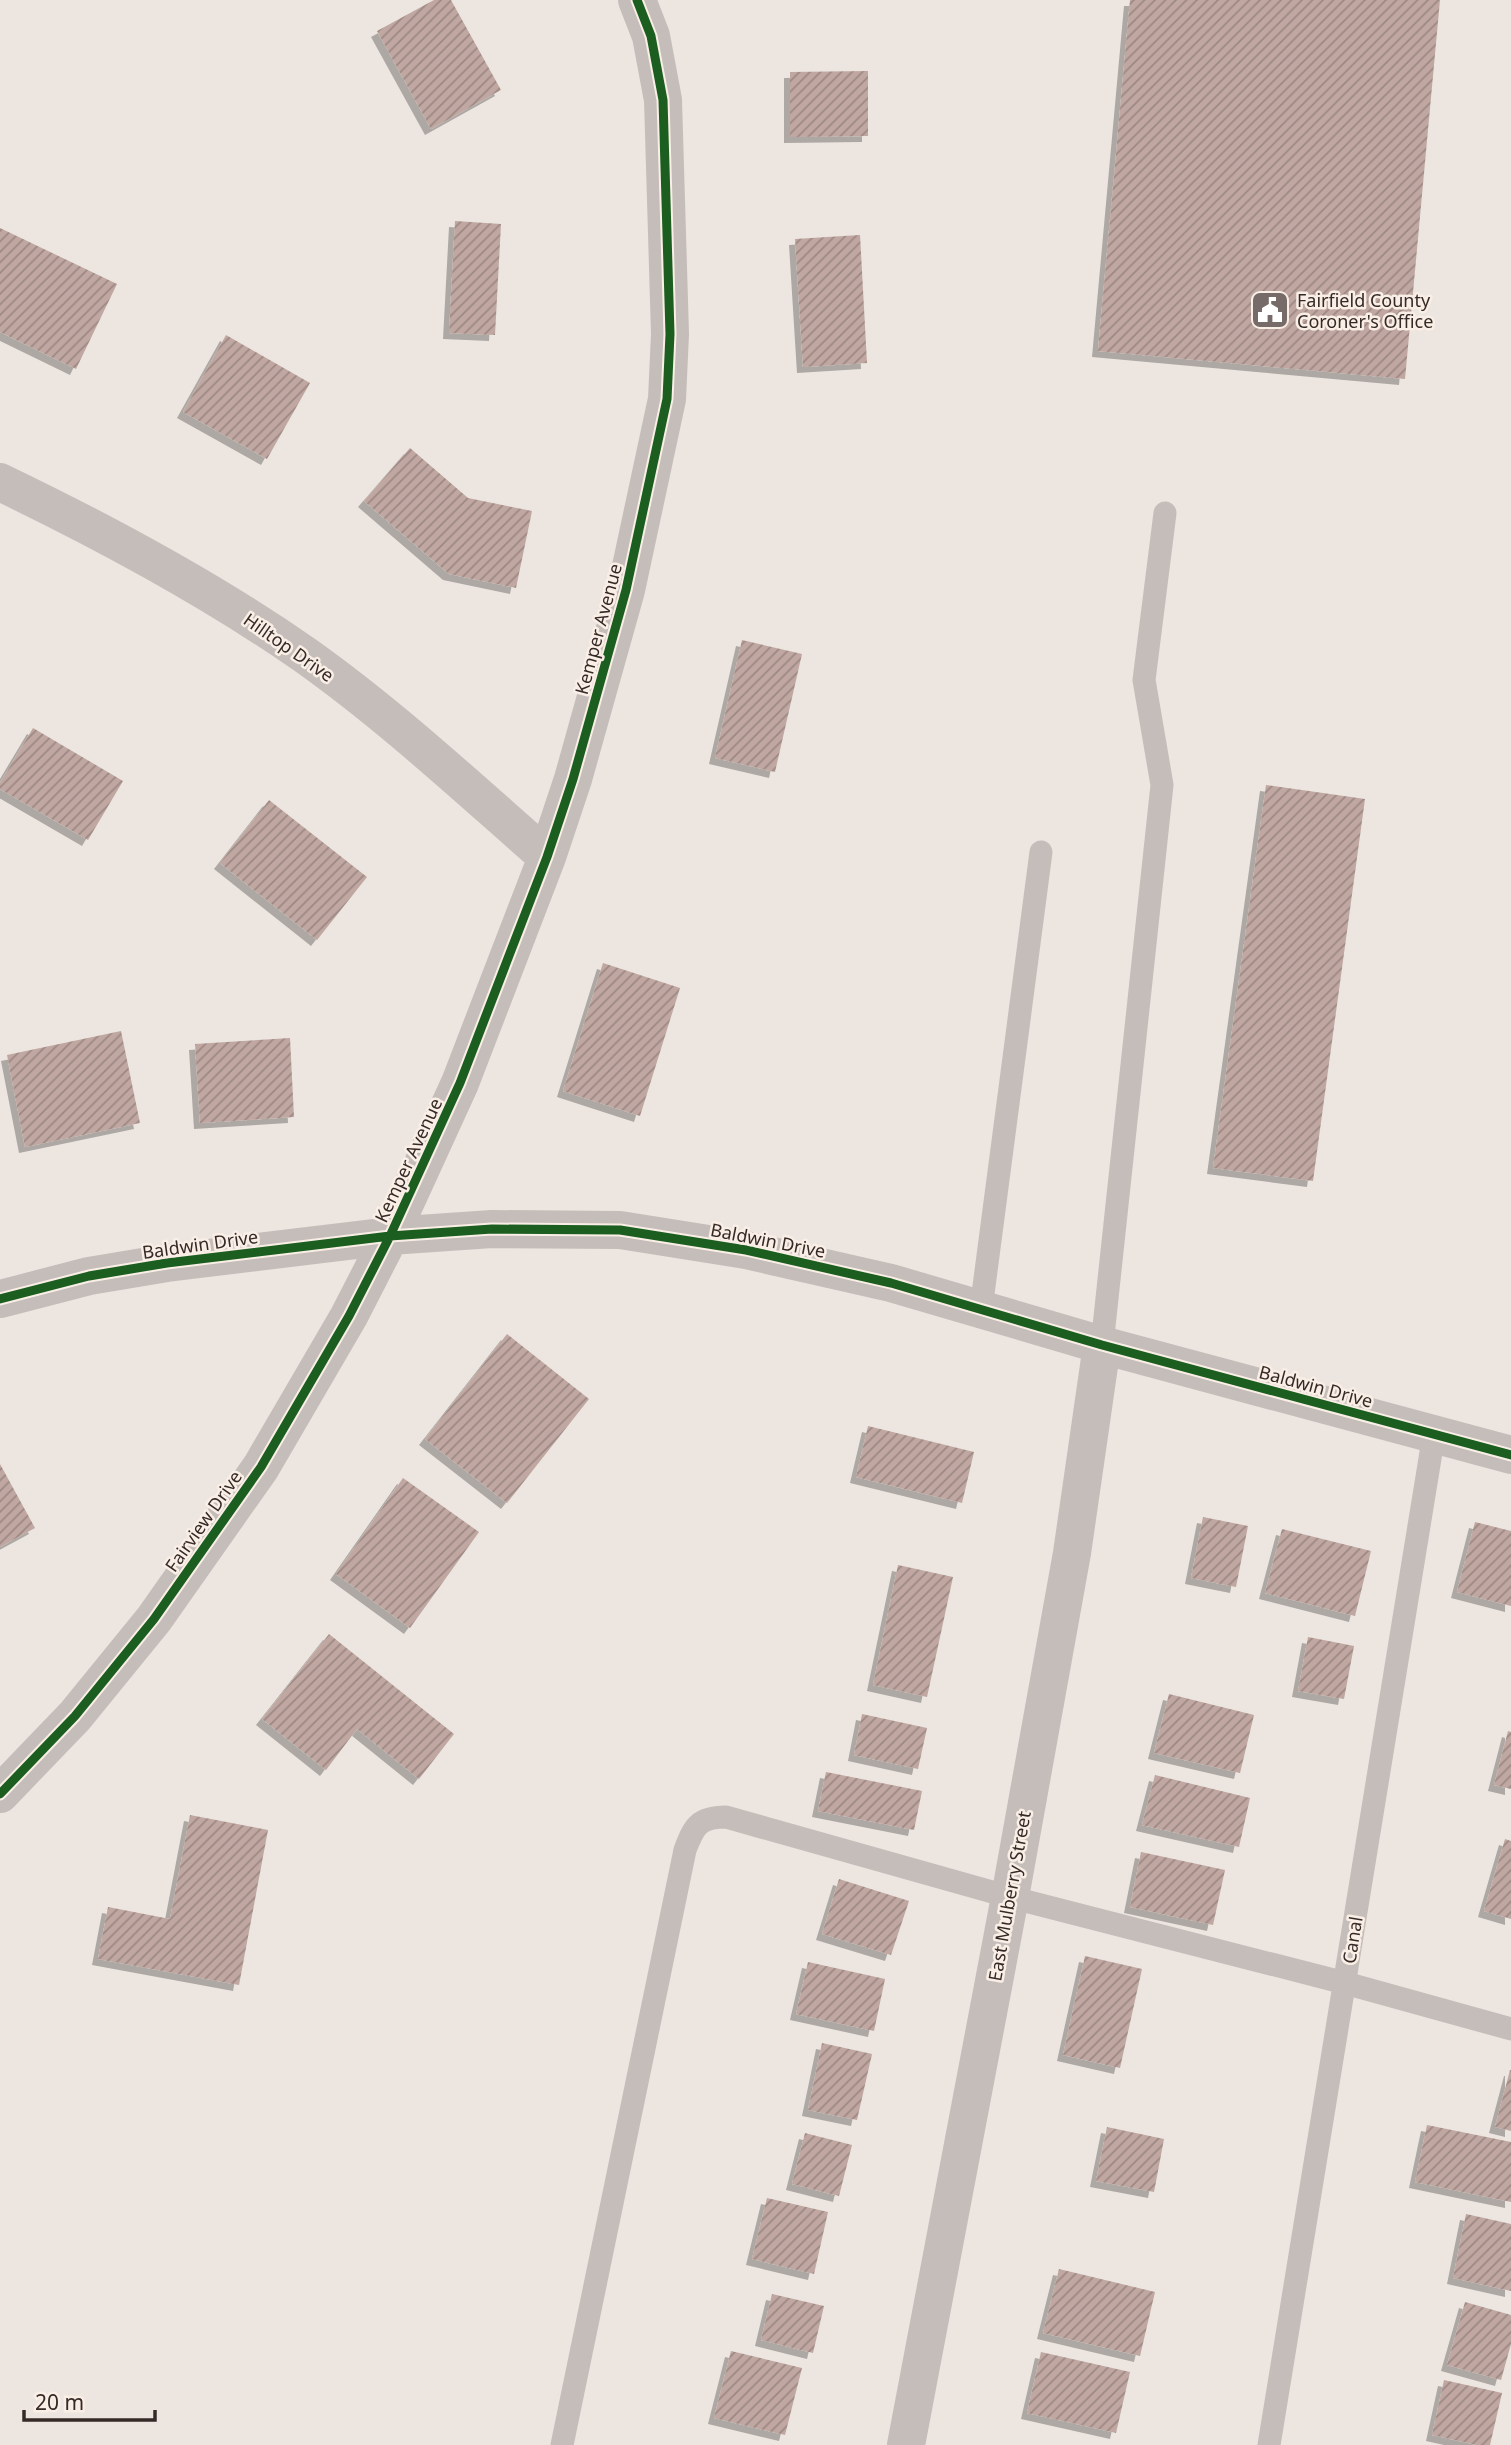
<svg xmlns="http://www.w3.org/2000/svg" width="1511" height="2445" font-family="'Noto Sans',sans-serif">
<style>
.building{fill:url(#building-hatch);filter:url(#shadow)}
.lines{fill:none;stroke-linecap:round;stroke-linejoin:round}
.lane{stroke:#c5bdb9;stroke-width:23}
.street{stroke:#c5bdb9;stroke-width:38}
.cycleway-casing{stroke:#faefe6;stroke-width:13}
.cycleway{stroke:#1b5e20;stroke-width:9}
.labels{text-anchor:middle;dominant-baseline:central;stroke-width:5;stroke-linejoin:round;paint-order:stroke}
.poi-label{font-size:18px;fill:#362a27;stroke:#faefe6;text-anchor:start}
.street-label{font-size:18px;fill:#362a27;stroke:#faefe6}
</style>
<defs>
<pattern id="building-hatch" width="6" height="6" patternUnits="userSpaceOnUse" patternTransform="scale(1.75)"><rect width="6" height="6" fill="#c0a7a1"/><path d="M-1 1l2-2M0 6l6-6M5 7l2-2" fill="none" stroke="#9d8883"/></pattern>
<filter id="shadow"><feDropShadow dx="-6" dy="6" stdDeviation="0" flood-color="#0004"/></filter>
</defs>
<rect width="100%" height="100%" fill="#ece5e0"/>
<!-- building -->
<path class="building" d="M434 0H451L501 90 431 129 377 31Z
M1130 0H1440L1405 379 1098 351Z
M868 71V136L790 137V72Z
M455 221 501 224 495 335 449 333Z
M0 228 117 284 76 369 0 332Z
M860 235 867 363 803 367 795 239Z
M226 335 310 383 267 459 183 412Z
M410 448 468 498 532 511 516 588 449 574 364 501Z
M742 640 802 654 775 772 715 758Z
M33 728 123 781 88 840 0 789V783Z
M1266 785 1365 799 1313 1181 1213 1168Z
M269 800 367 877 317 940 220 863Z
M603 963 680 988 640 1116 563 1091Z
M121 1031 140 1123 25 1147 7 1055Z
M290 1038 294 1117 200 1123 195 1044Z
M507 1334 589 1399 507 1503 425 1439Z
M868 1426 974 1452 962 1503 856 1477Z
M0 1464 35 1528 0 1547Z
M403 1478 479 1532 410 1628 336 1574Z
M1203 1517 1248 1526 1236 1587 1191 1578Z
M1475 1522 1511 1531V1606L1457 1592Z
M1282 1529 1371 1551 1355 1616 1265 1593Z
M898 1565 953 1577 927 1697 873 1685Z
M329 1634 454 1734 419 1779 357 1729 326 1770 262 1719Z
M1308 1637 1354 1646 1344 1699 1298 1691Z
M1169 1694 1254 1715 1240 1773 1154 1753Z
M862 1714 927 1728 918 1769 854 1755Z
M1508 1731 1511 1732V1789L1494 1785Z
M826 1772 922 1791 914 1830 818 1811Z
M1155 1775 1250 1798 1239 1847 1142 1825Z
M190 1815 268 1830 239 1985 98 1959 108 1907 170 1919Z
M1505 1839 1511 1841V1919L1484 1911Z
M1141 1852 1225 1870 1213 1925 1130 1907Z
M839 1879 909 1901 891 1955 822 1934Z
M1085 1956 1142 1969 1120 2068 1063 2055Z
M808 1962 885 1979 874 2031 796 2014Z
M822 2043 872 2054 857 2120 808 2110Z
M1510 2070H1511V2131L1495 2127Z
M1427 2125 1511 2142V2202L1415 2182Z
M1107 2127 1164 2139 1154 2192 1096 2181Z
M805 2133 852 2145 839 2196 792 2184Z
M767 2198 828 2212 814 2274 752 2259Z
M1466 2214 1511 2224V2291L1453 2278Z
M1059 2269 1155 2292 1140 2356 1043 2333Z
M772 2294 824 2306 813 2353 761 2340Z
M1465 2302 1511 2315V2344L1501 2380 1447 2365Z
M731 2351 802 2368 785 2435 714 2418Z
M1041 2352 1130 2372 1116 2433 1027 2413Z
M1444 2380 1502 2393 1490 2445H1477L1432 2435Z"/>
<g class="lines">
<!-- lane -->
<path class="lane" d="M981 1309 1041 852
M1102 1345 1162 785 1144 680 1165 513
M562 2445 685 1850C694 1826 699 1817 726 1817L1010 1897 1345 1983 1511 2029
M1269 2445 1434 1434"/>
<!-- street -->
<path class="street" d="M0 482C106 533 209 588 305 655 391 716 468 788 547 857
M0 1299 89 1276 167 1263 390 1236 492 1229 620 1230 746 1250 891 1283 1102 1345 1511 1455
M0 1794 75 1716 154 1619 261 1467 349 1316 390 1236 460 1083 547 857 573 779 626 590 667 399 670 334 663 100 651 36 637 0
M906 2445 1010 1897 1072 1553 1102 1345"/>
<defs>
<path id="cycleway" d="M0 1299 89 1276 167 1263 390 1236 492 1229 620 1230 746 1250 891 1283 1102 1345 1511 1455
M0 1794 75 1716 154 1619 261 1467 349 1316 390 1236 460 1083 547 857 573 779 626 590 667 399 670 334 663 100 651 36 637 0"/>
</defs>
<!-- cycleway casing -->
<use href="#cycleway" class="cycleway-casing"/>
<!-- cycleway -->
<use href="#cycleway" class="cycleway"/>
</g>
<!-- icons -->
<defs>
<symbol id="civic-square" viewBox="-11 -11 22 22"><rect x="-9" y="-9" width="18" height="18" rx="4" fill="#766b68" stroke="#faefe6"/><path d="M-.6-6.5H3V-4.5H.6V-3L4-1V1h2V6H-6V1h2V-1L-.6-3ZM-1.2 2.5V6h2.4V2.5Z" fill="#fff"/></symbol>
</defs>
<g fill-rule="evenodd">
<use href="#civic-square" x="1248" y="288" width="44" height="44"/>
</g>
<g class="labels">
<!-- poi labels -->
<g class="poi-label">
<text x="1297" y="300">Fairfield County<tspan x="1297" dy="21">Coroner's Office</tspan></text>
</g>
<!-- street labels -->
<g class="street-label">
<text transform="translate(598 629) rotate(-75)">Kemper Avenue</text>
<text transform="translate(289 647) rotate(35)">Hilltop Drive</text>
<text transform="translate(408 1160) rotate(-65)">Kemper Avenue</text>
<text transform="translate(768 1240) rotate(11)">Baldwin Drive</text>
<text transform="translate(200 1244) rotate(-8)">Baldwin Drive</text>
<text transform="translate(1316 1386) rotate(15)">Baldwin Drive</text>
<text transform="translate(203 1521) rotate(-55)">Fairview Drive</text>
<text transform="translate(1009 1896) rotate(-80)">East Mulberry Street</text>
<text transform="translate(1352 1940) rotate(-81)">Canal</text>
</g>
</g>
<!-- scale -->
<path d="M24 2410v10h131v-10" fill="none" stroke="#362a27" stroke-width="3.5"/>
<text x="35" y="2410" font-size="21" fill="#362a27" stroke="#faefe6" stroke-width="5" paint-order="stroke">20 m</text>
</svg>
